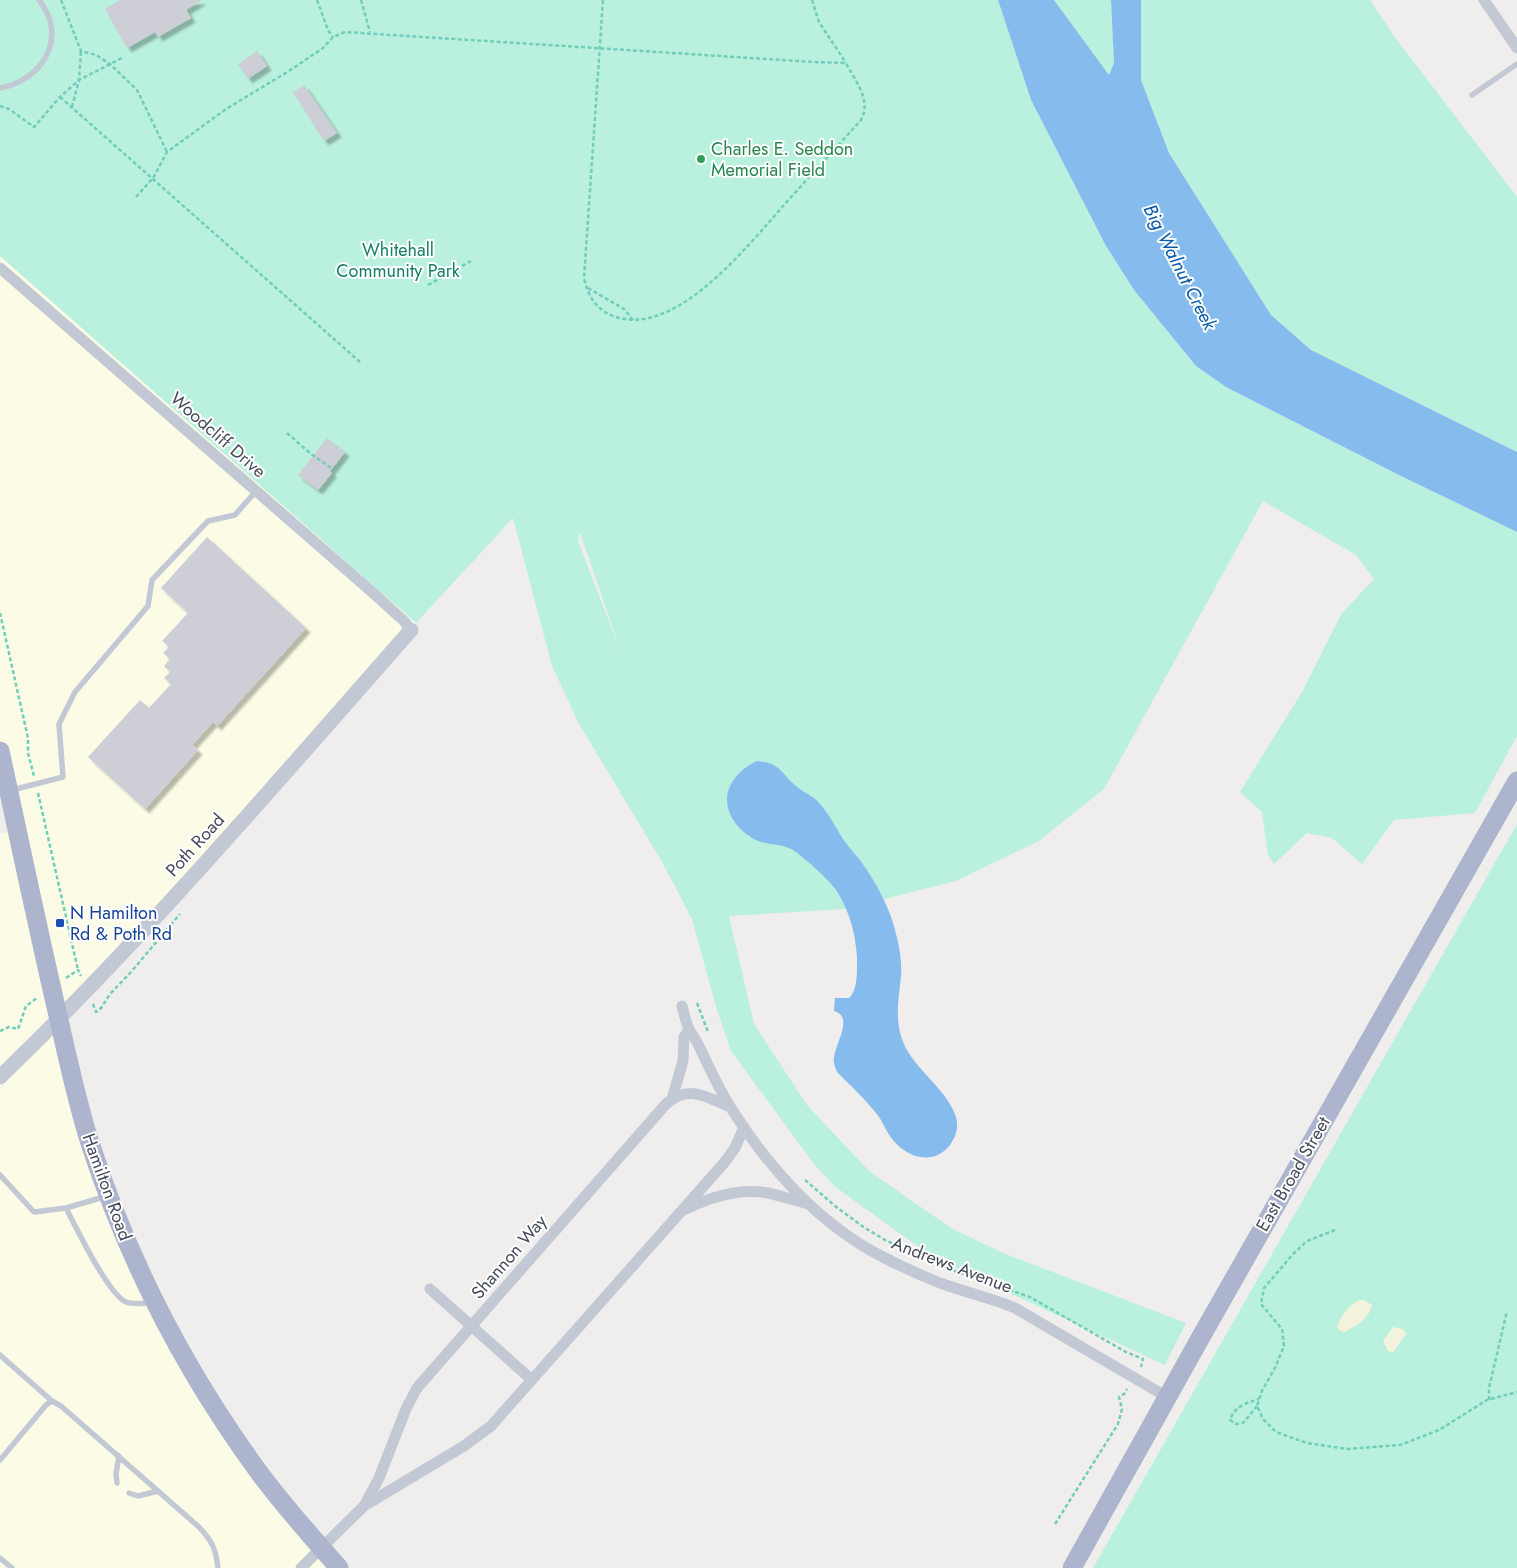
<svg xmlns="http://www.w3.org/2000/svg" width="1517" height="1568" font-family="Jost,sans-serif">
<style>
.commercial{fill:#fcfce6}
.green{fill:#baf0de;fill-rule:evenodd}
.sand{fill:#f2f2dd}
.water{fill:#86bbee}
.building{fill:#cdced6;filter:url(#shadow)}
.lines{fill:none;stroke-linecap:round;stroke-linejoin:round}
.path{stroke:#71cebb;stroke-width:2.5;stroke-dasharray:4 2.5;stroke-linecap:butt}
.service{stroke:#c3c8d5;stroke-width:5.5}
.minor{stroke:#c3c8d5;stroke-width:11}
.tertiary{stroke:#c3c8d5;stroke-width:15}
.primary{stroke:#acb4ce;stroke-width:19}
.leisure-dot{fill:#2e9e5b;stroke:#fff;stroke-width:2}
.transit-dot{fill:#1a4fb4;stroke:#fff;stroke-width:2}
.labels{text-anchor:middle;dominant-baseline:central;stroke-width:4;stroke-linejoin:round;paint-order:stroke}
.leisure-label{font-size:18px;fill:#27864d;stroke:#fff;text-anchor:start}
.park-label{font-size:18px;fill:#147f67;stroke:#fff}
.street-label{font-size:18px;fill:#454b5b;stroke:#fff}
.transit-label{font-size:18px;fill:#164399;stroke:#fff;text-anchor:start}
.water-label{font-size:19px;font-style:italic;fill:#085bab;stroke:#fff}
</style>
<defs>
<filter id="shadow"><feDropShadow dx="4.5" dy="4.5" stdDeviation="1" flood-color="#0004"/></filter>
</defs>
<rect width="100%" height="100%" fill="#f0eeed"/>
<!-- commercial -->
<path class="commercial" d="M0 256 416 623 54 1019 84 1134 200 1379 337 1568H0V834L17 830 0 767Z"/>
<!-- green -->
<path class="green" d="M0 0H998L1031 100 1106 246 1134 290 1196 366 1226 387 1401 476 1517 532V736L1475 813 1394 820 1362 864 1332 838 1307 833 1274 864 1268 855 1262 812 1240 792 1302 692 1342 613 1374 579 1356 555 1263 501 1104 789 1039 841 956 881 845 909 729 916 754 1024 807 1105 869 1171 951 1228 1003 1253 1186 1323 1165 1365 947 1264 909 1240 834 1186 814 1164 731 1051 716 1007 692 919 661 860 579 724 552 666 513 518 416 623 0 256ZM579 533H580L621 652 578 541Z
M1054 0H1111L1114 63 1109 75Z
M1141 0H1370L1394 36 1517 197V452L1311 350 1271 315 1169 153 1141 80Z
M1517 824V1568H1093Z"/>
<!-- sand -->
<path class="sand" d="M1364 1300 1372 1305C1370 1318 1355 1327 1344 1332L1339 1330 1337 1326C1343 1315 1349 1301 1364 1300Z
M1393 1327 1403 1329 1406 1334 1395 1350 1393 1352 1388 1351 1383 1341Z"/>
<!-- water -->
<path class="water" d="M998 0H1054L1109 75 1114 63 1111 0H1141V80L1169 153 1271 315 1311 350 1517 452V532L1401 476 1226 387 1196 366 1134 290 1106 246 1031 100Z
M757 761C780 763 780 772 796 786 804 793 814 796 820 804 829 814 836 828 843 839 848 846 854 853 860 860 877 884 891 909 897 938 900 950 902 964 901 976 899 996 895 1016 901 1036 910 1068 946 1086 956 1117 959 1128 956 1136 950 1145 932 1168 903 1156 890 1136 885 1129 882 1120 876 1113 865 1099 850 1085 837 1072 835 1067 833 1062 834 1057 836 1043 854 1016 834 1011L835 998H849C858 990 857 971 857 958 856 937 850 912 838 893 832 883 821 874 812 865 805 860 799 853 791 849 774 841 763 848 745 833 715 808 725 776 757 761Z"/>
<!-- building -->
<path class="building" d="M120 0H202L186 10 191 18 158 37 155 32 127 48 105 9Z
M257 51 267 66 248 79 238 64Z
M304 85 337 133 324 141 293 92Z
M327 438 345 452 330 471 332 473 318 490 298 475Z
M207 537 306 628 217 726 213 722 192 745 198 750 145 809 88 757 140 700 149 708 171 684 164 678 170 672 164 666 170 659 163 653 169 647 162 641 188 613 161 588Z"/>
<g class="lines">
<!-- path -->
<path class="path" d="M61 0 81 51 96 55 110 64 137 90 167 152
M317 0 328 30 333 37
M361 0 370 32
M812 0 819 22 846 63
M60 97 360 362
M0 106 9 109 34 127 60 97 79 80 124 57
M72 107 79 80 81 51
M136 197 153 178 167 152 226 109 289 71 323 48 333 37 345 32 814 62 846 63C855 81 872 100 861 120 836 148 810 176 784 205 749 244 677 337 616 317 597 311 588 297 584 278L603 0
M428 285 471 261
M588 288 624 309 633 320
M287 433 311 454 331 468
M0 613 28 738V753L34 776
M38 793 78 970
M66 978 78 970 81 976
M697 1003 708 1032
M93 1004 96 1012 101 1008 110 994 131 972 180 914
M0 1031 9 1027 18 1029 26 1006 37 998
M805 1180 835 1206 862 1226 885 1240 946 1268 1030 1297 1126 1352 1143 1359 1141 1367
M1335 1230 1307 1241 1294 1253 1264 1288 1261 1304 1282 1329 1284 1346 1275 1368 1262 1391 1257 1406 1263 1419 1276 1432 1307 1443 1347 1449 1400 1445 1439 1430 1487 1400 1517 1392
M1489 1400V1388L1507 1311
M1257 1406 1243 1423 1236 1424 1230 1420C1235 1406 1246 1403 1259 1399
M1055 1524 1118 1424 1122 1409 1119 1397 1124 1394 1127 1389"/>
<!-- service -->
<path class="service" d="M0 88C42 81 69 37 39 0
M1472 95 1517 64
M12 790 63 777 59 724 75 692 148 606 152 580 208 521 235 515 256 491
M0 1175 34 1212 66 1208C77 1229 108 1294 126 1302 134 1305 145 1303 153 1303
M66 1208 107 1196
M0 1355 52 1401
M0 1460 46 1405 52 1401 61 1406 199 1527C212 1541 216 1549 218 1568
M117 1483 116 1474 119 1456
M129 1493 138 1496 158 1491
M0 1558 12 1568"/>
<!-- minor -->
<path class="minor" d="M1484 0 1517 48
M0 268 371 591 404 621 411 630
M682 1006C684 1013 686 1024 690 1031 692 1035 696 1039 698 1044 708 1065 718 1088 731 1108 768 1167 819 1224 881 1256 900 1266 920 1275 940 1283 965 1292 991 1298 1015 1308L1167 1397
M672 1099 683 1061 684 1037 689 1030
M686 1209C711 1197 740 1188 768 1193 782 1196 796 1201 809 1204
M430 1289 532 1380
M364 1506 379 1478 406 1409 417 1388 666 1104C689 1084 707 1097 730 1107
M301 1568 364 1506 464 1446 491 1426 724 1163 735 1148 744 1127"/>
<!-- tertiary -->
<path class="tertiary" d="M0 1077C145 937 277 782 411 630"/>
<!-- primary -->
<path class="primary" d="M0 751C19 838 37 925 57 1011 67 1055 76 1099 90 1143 128 1260 185 1371 258 1471 283 1505 311 1536 339 1568
M1072 1568 1202 1335 1517 781"/>
</g>
<!-- markers -->
<circle class="leisure-dot" cx="701" cy="159" r="5"/>
<rect class="transit-dot" x="55" y="918" width="10" height="10" rx="2.5"/>
<g class="labels">
<!-- leisure labels -->
<g class="leisure-label">
<text x="711" y="149">Charles E. Seddon<tspan x="711" dy="21">Memorial Field</tspan></text>
</g>
<!-- park labels -->
<g class="park-label">
<text x="398" y="250">Whitehall<tspan x="398" dy="21">Community Park</tspan></text>
</g>
<!-- street labels -->
<g class="street-label">
<text transform="translate(218 435) rotate(41)">Woodcliff Drive</text>
<text transform="translate(195 845) rotate(-48)">Poth Road</text>
<text transform="translate(1293 1174) rotate(-60)">East Broad Street</text>
<text transform="translate(107 1187) rotate(70)">Hamilton Road</text>
<text transform="translate(509 1257) rotate(-49)">Shannon Way</text>
<text transform="translate(952 1265) rotate(21)">Andrews Avenue</text>
</g>
<!-- transit labels -->
<g class="transit-label">
<text x="70" y="913">N Hamilton<tspan x="70" dy="21">Rd &amp; Poth Rd</tspan></text>
</g>
<!-- water labels -->
<g class="water-label">
<text transform="translate(1180 267) rotate(63)">Big Walnut Creek</text>
</g>
</g>
</svg>
